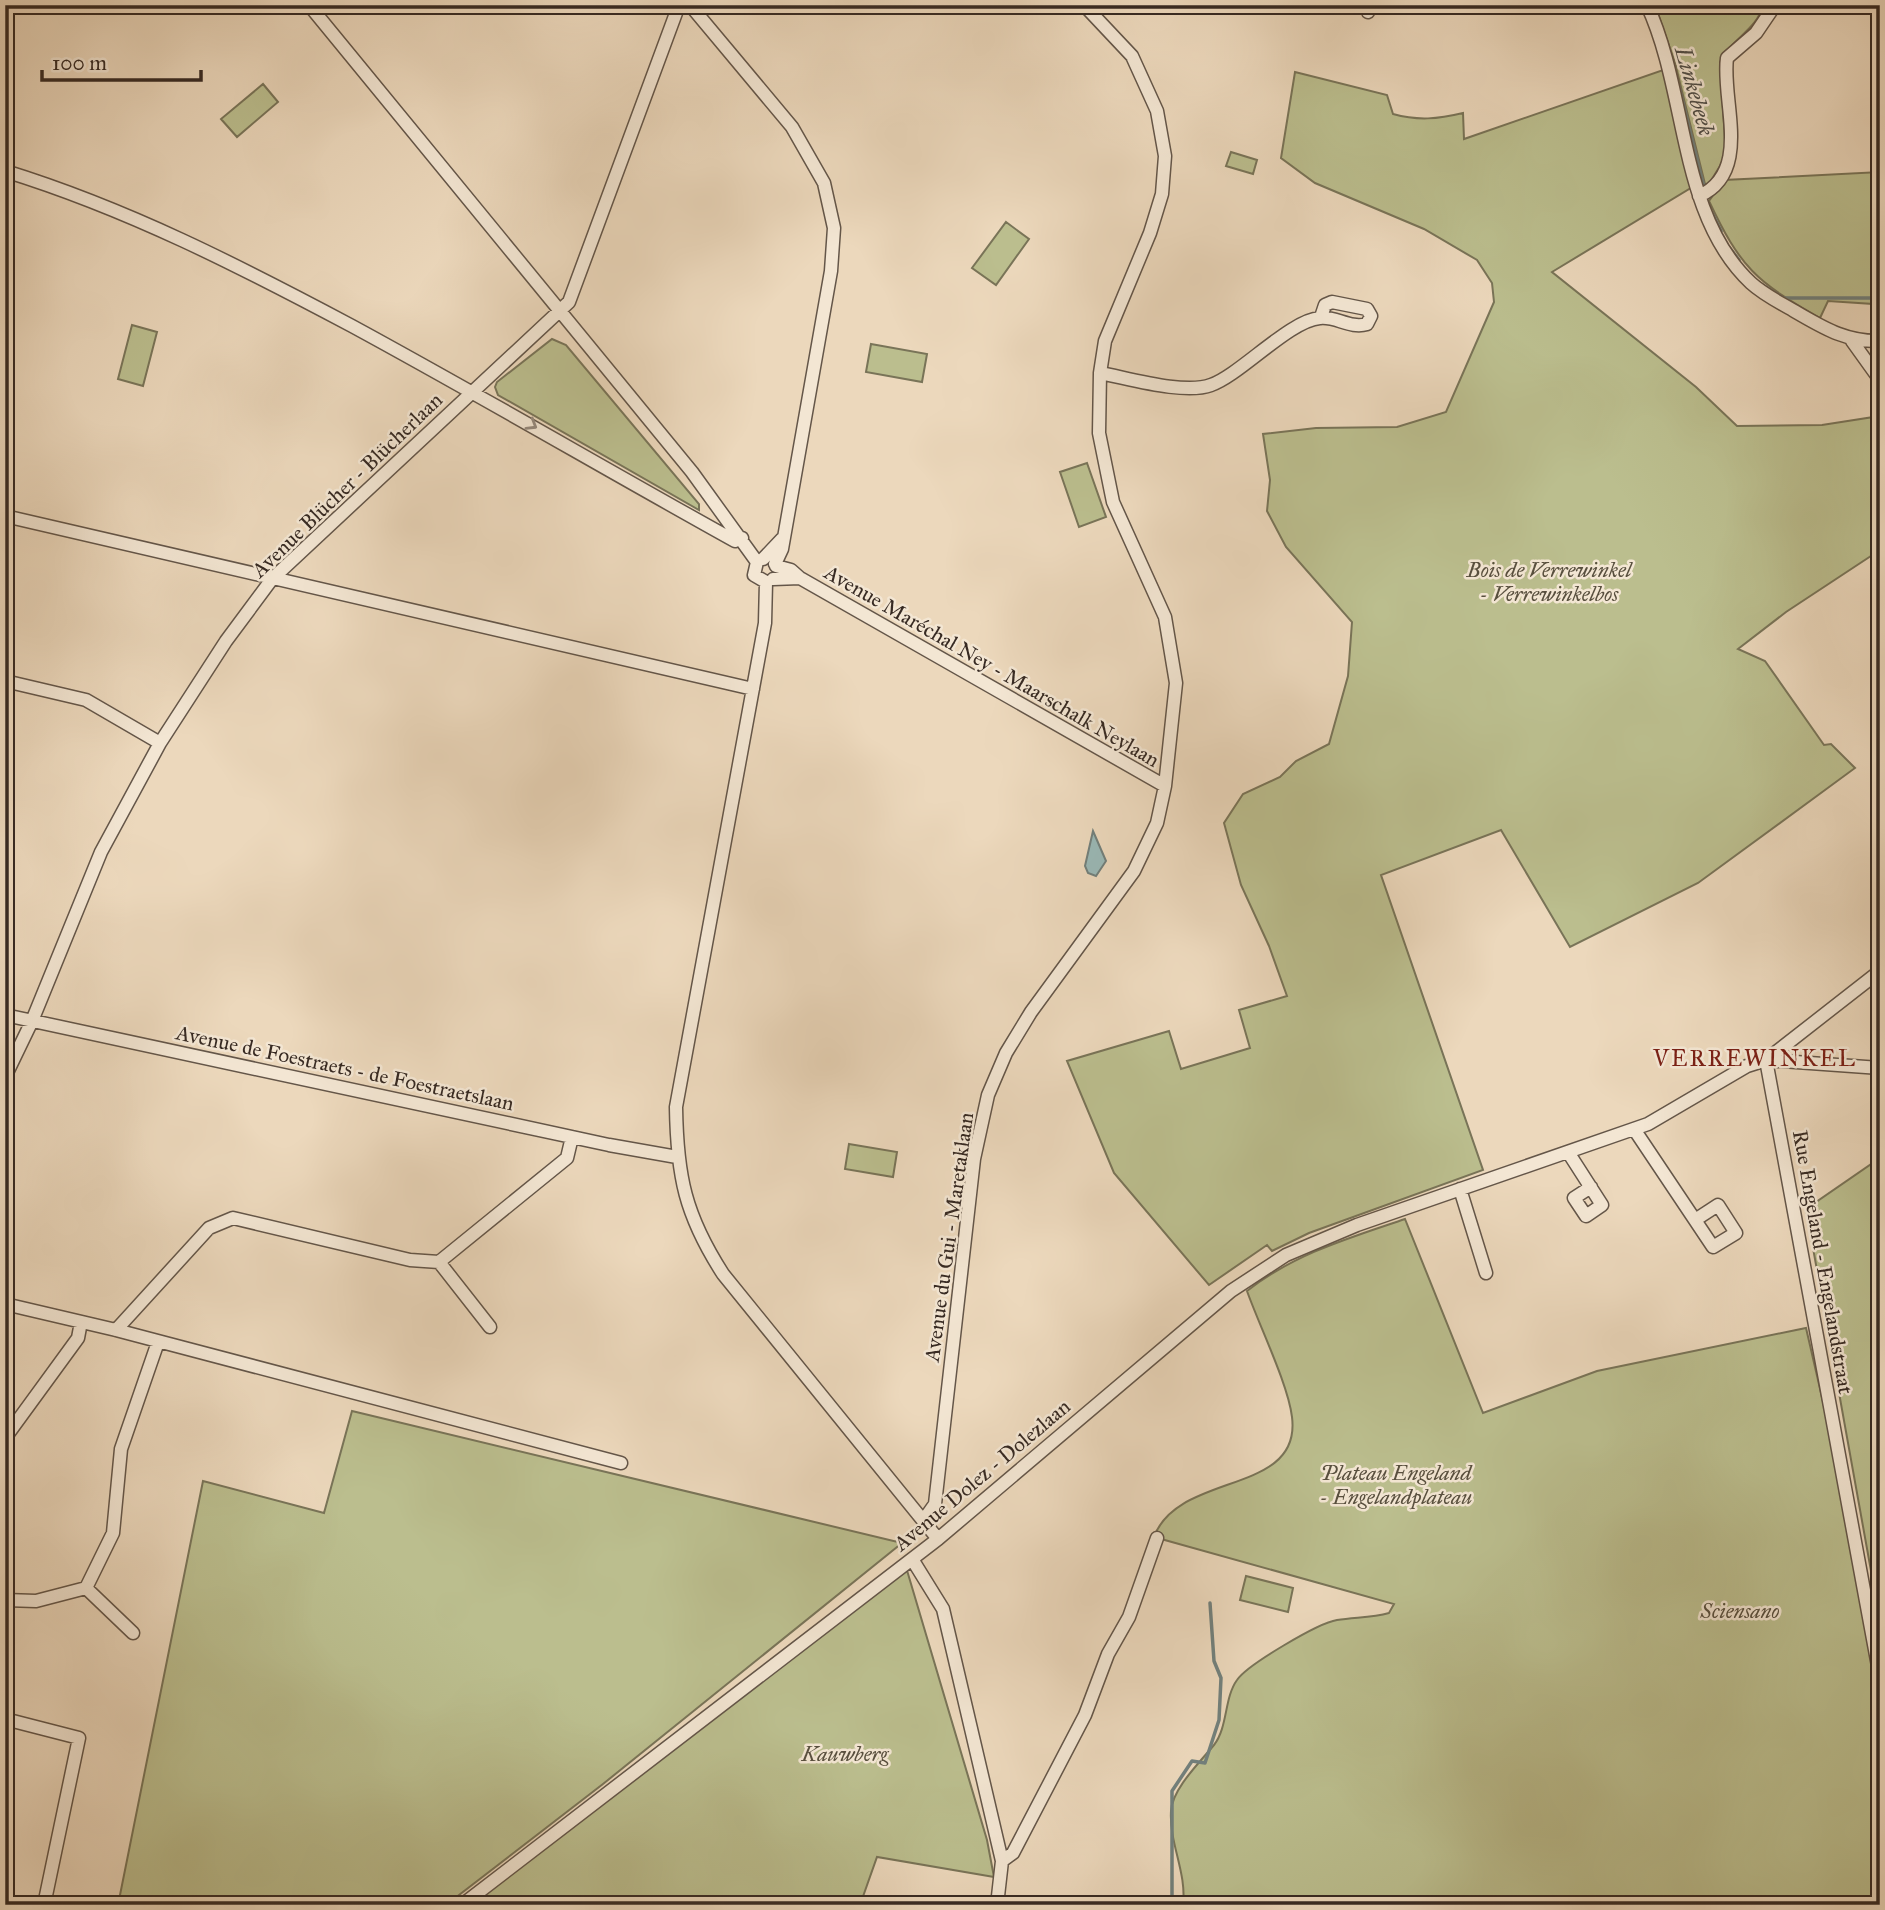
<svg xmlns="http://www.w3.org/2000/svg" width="1885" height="1910" font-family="'IM FELL Great Primer',serif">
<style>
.green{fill:#bbbe8e;stroke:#797458;stroke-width:2}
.water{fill:#9ab9b7;stroke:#72807c;stroke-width:2}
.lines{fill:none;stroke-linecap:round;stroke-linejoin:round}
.stream{stroke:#72807c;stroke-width:3.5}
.minor-casing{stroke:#645649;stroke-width:15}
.minor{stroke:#f3e6d3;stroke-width:12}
.oneway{stroke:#95887b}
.labels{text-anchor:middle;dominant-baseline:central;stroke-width:5;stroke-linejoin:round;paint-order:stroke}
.street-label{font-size:21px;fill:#372a23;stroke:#f3e6d3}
.park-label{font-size:21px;font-style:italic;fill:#584f3e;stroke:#f3e6d3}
.water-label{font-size:23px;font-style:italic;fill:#504e48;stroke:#f3e6d3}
.neighbourhood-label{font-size:23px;letter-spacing:2px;fill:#7a1f14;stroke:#f3e6d3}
</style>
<rect width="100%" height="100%" fill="#ecd8bc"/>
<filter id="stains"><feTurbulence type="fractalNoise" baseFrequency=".00286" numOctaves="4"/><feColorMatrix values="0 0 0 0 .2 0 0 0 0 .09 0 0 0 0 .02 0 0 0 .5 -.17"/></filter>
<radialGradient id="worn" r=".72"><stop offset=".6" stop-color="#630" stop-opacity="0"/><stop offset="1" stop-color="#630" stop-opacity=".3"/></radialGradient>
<!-- green -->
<path class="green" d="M1655 5H1763C1758 29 1730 40 1720 62L1726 156 1709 184H1705L1675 63Z
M1666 69 1694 186 1552 272 1696 387 1737 426 1822 425 1880 416V550L1786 612 1738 649 1765 661 1824 745 1831 744 1855 768 1698 883 1570 947 1501 830 1381 875 1483 1170 1309 1233 1272 1251 1267 1245 1209 1285 1114 1173 1067 1061 1169 1031 1181 1069 1250 1048 1239 1010 1287 996 1269 946 1241 885 1224 823 1243 794 1280 777 1296 761 1329 744 1348 676 1352 622 1286 547 1267 511 1270 480 1263 434 1316 428 1397 427 1446 412 1494 302 1492 283 1477 260 1424 229 1315 183 1281 158 1295 72 1387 95 1393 114C1418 121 1438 119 1463 113L1464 139Z
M263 84 278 102 237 137 221 119Z
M1231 152 1257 160 1253 174 1226 166Z
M1880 172V338H1874L1873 304 1828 301 1820 318C1756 282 1740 267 1709 201L1724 180Z
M1006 222 1029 239 996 285 972 268Z
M132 325 157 332 143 386 118 379Z
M552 339 566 345 699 504V510L498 395 495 387 497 382Z
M871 344 927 354 922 382 866 372Z
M1087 463 1106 517 1079 527 1060 472Z
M849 1144 897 1152 893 1177 845 1169Z
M1880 1158V1621L1806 1209Z
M1405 1219 1483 1413 1597 1371 1806 1328 1830 1432 1880 1693V1905H1183C1187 1873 1169 1843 1171 1811 1172 1789 1201 1761 1214 1745 1228 1727 1224 1698 1237 1680 1247 1665 1318 1623 1337 1620 1355 1617 1371 1618 1389 1613L1394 1604 1154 1537C1178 1471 1302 1496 1292 1417 1288 1384 1259 1325 1247 1291 1294 1254 1349 1238 1405 1219Z
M352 1411 902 1543 603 1784 446 1905H118L203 1481 324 1513Z
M906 1567 987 1840 994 1877 877 1857 860 1905H468Z
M1246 1576 1293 1588 1288 1612 1240 1600Z"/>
<!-- water -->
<path class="water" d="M1093 831 1106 861 1096 876 1088 873 1085 866Z"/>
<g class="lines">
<!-- stream -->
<path class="stream" d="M1679 87 1704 187
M1712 213 1721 231
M1729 247 1739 260
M1758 282 1783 298H1880
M1172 1905V1791L1192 1761 1205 1763 1219 1720 1221 1678 1214 1661 1210 1603"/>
<defs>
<path id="minor" d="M309 5 692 472 757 562
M690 5 792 127 824 183 834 228 831 271 782 549 775 564
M1366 5 1368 12
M1647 5C1688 92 1678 215 1751 283 1764 295 1781 303 1796 312 1824 328 1846 342 1880 341
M5 171C128 209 239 266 352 326 481 396 607 470 735 541L742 538
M1699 196C1753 172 1721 100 1727 58L1756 33 1771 11
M1852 341 1880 380
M1100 373C1128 378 1184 395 1211 385 1240 375 1290 320 1320 318 1336 316 1350 329 1367 324L1371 316 1367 309 1332 302 1325 305 1321 317
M5 516 753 689
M763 559 782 539
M757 562 754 575 766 582
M776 566 791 570 800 578 1165 786
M773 579 800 578
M766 582 765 623 676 1107C677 1176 685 1215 723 1274L938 1539
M5 681 86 700 160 743
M5 1015 609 1145 677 1157
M1766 1060 1880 1677
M1766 1060 1880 1068
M5 1077 32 1021 101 852 160 743 226 641 272 579 569 302 679 5
M1634 1129 1640 1138 1713 1247 1736 1233 1718 1205 1695 1220
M1568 1152 1602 1205 1586 1216 1574 1198 1591 1187
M1460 1189 1486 1273
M439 1262 490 1327
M5 1304 116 1330 621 1463
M116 1330 209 1228 233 1218 410 1260 439 1262 567 1158 572 1137
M5 1438 78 1338 81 1322
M923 1521 935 1504 974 1159 988 1095 1006 1053 1031 1012 1134 871 1157 823 1165 786 1176 683 1165 617 1113 502 1099 433 1100 373 1105 341 1150 233 1162 194 1165 156 1157 111 1132 56 1084 5
M912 1559 943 1609 1002 1861 997 1905
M86 1588 133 1633
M5 1600 36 1601 86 1588 113 1533 121 1449 158 1342
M5 1719 79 1738 44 1905
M1002 1861 1013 1853 1085 1715 1108 1654 1129 1617 1157 1538
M462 1905 938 1539 1231 1291 1286 1255 1357 1225 1648 1124 1747 1066 1766 1060 1880 971"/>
</defs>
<!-- minor casing -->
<use href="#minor" class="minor-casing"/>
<!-- minor -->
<use href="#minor" class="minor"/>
</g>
<!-- one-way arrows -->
<defs><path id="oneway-chevron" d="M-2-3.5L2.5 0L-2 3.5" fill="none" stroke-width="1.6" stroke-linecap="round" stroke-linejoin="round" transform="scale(1.75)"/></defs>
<use class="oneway" href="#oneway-chevron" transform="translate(532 425) rotate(31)"/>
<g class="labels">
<!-- street labels -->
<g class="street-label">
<text transform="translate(347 485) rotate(-44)">Avenue Blücher - Blücherlaan</text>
<text transform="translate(992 666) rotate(30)">Avenue Maréchal Ney - Maarschalk Neylaan</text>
<text transform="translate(345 1068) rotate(12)">Avenue de Foestraets - de Foestraetslaan</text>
<text transform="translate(949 1237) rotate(-82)">Avenue du Gui - Maretaklaan</text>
<text transform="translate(1823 1262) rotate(80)">Rue Engeland - Engelandstraat</text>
<text transform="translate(982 1475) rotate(-40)">Avenue Dolez - Dolezlaan</text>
</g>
<!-- park labels -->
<g class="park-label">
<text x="1549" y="570">Bois de Verrewinkel<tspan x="1549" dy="24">- Verrewinkelbos</tspan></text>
<text x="1396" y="1473">Plateau Engeland<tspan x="1396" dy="24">- Engelandplateau</tspan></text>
<text x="1740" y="1611">Sciensano</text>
<text x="845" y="1754">Kauwberg</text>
</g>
<!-- water labels -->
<g class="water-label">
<text transform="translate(1695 91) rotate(74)">Linkebeek</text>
</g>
<!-- neighbourhood labels -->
<g class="neighbourhood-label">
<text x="1755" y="1058">VERREWINKEL</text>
</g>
</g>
<!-- margin -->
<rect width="1885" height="1910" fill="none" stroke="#ecd8bc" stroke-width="28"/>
<rect x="7" y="7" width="1871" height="1896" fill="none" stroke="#372a23" stroke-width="3.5"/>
<rect x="14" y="14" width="1857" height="1882" fill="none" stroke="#372a23" stroke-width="2"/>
<!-- scale -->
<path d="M42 70v10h159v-10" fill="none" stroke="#372a23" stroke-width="3.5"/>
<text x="52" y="70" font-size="21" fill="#372a23" stroke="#f3e6d3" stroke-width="5" paint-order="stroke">100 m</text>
<rect width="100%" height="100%" filter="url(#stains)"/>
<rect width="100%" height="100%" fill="url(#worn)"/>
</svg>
